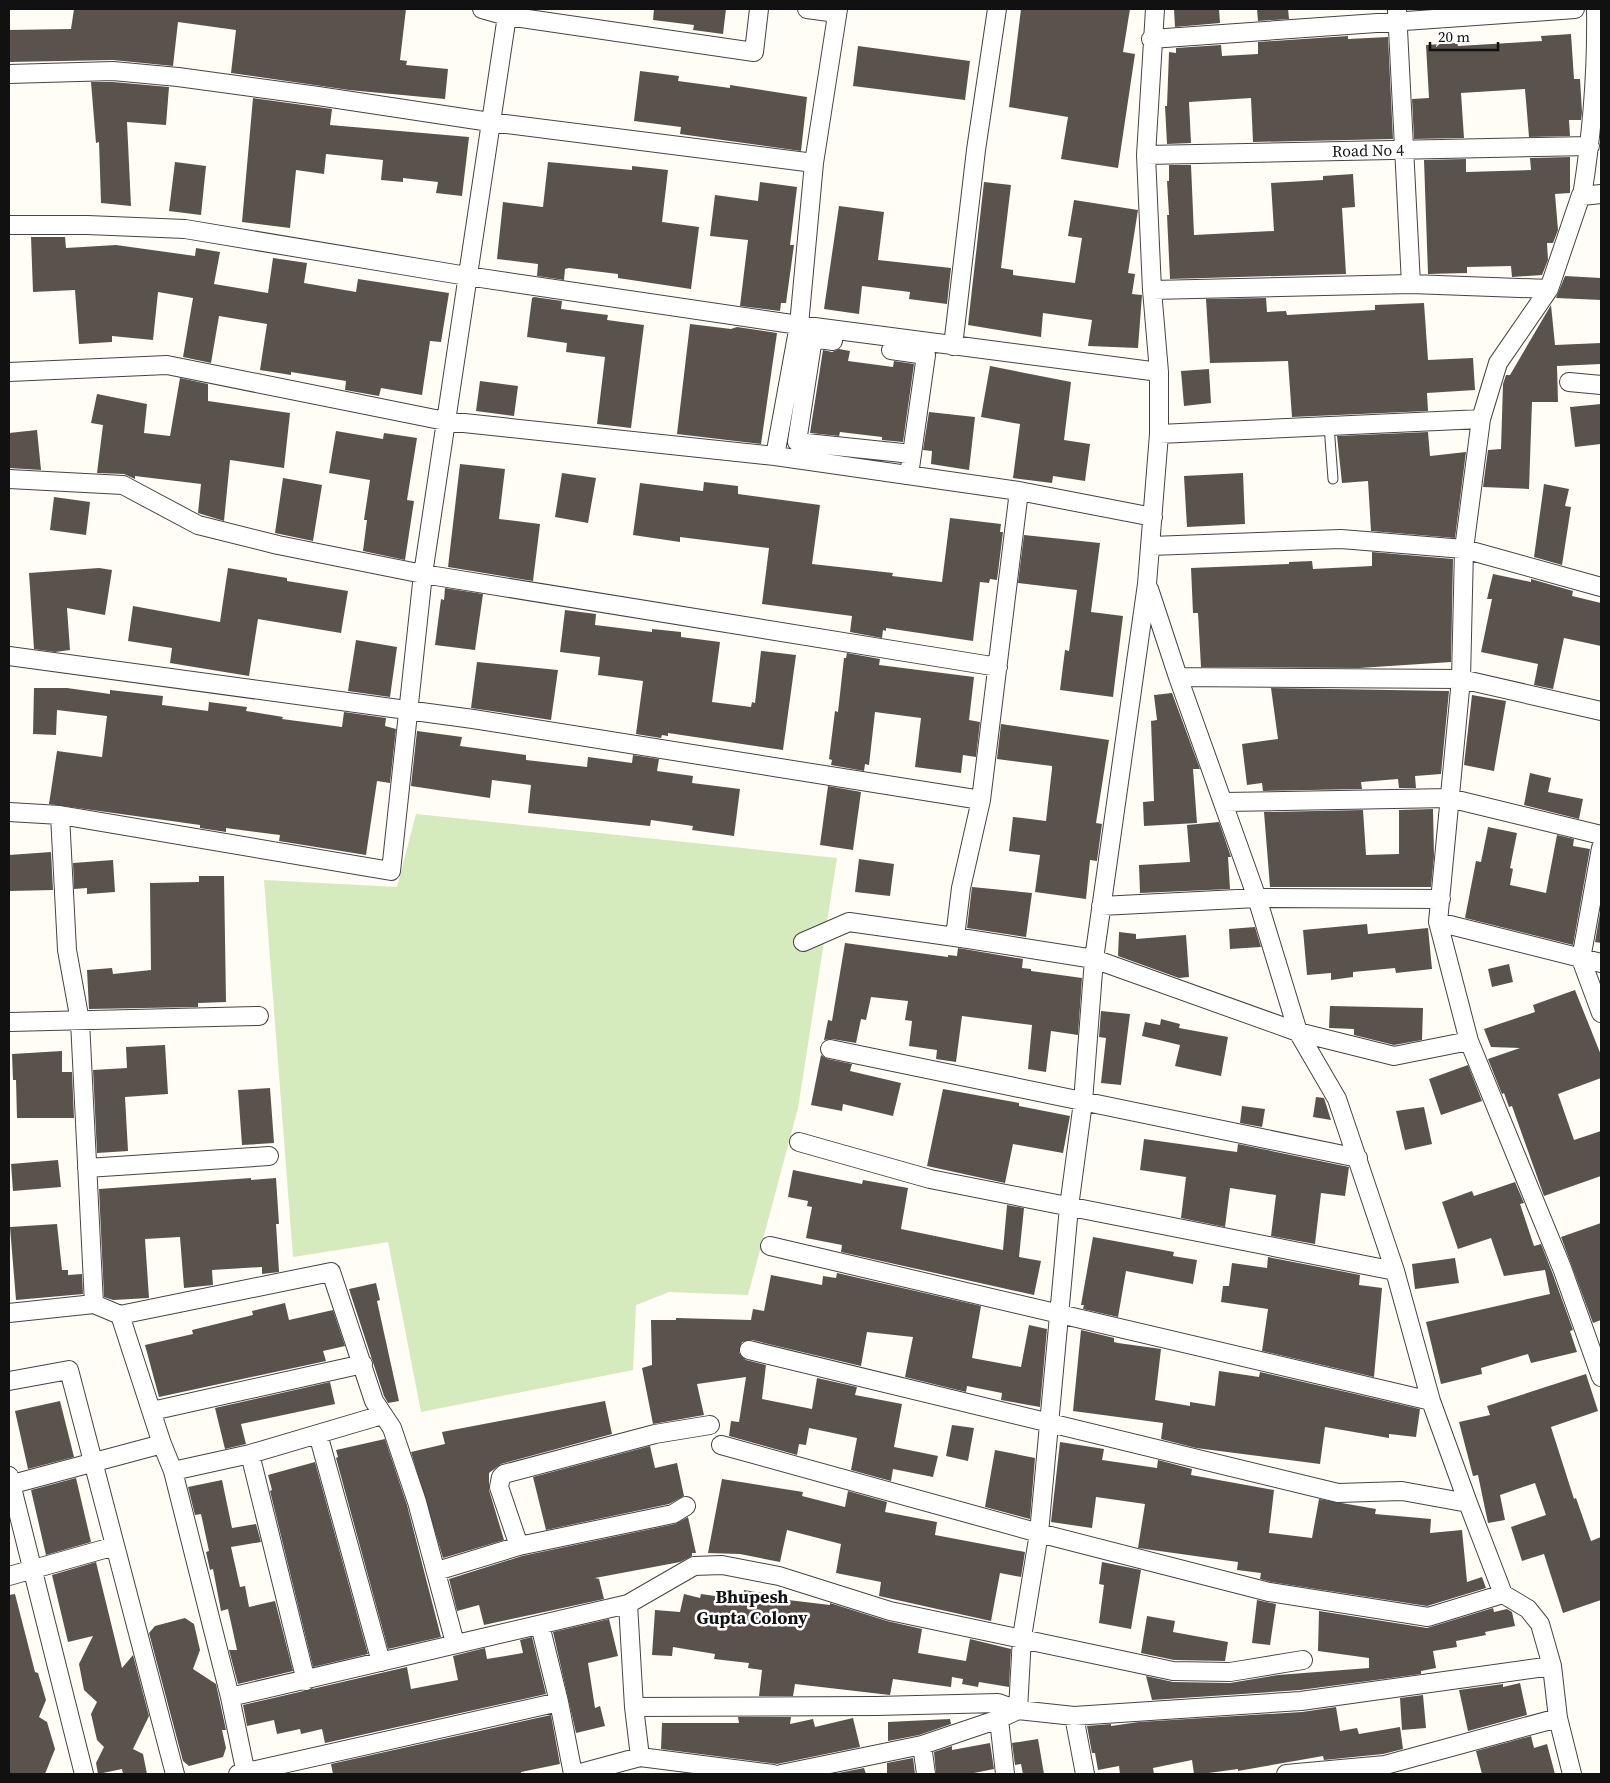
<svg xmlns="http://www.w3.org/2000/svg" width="1610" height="1783" font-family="'Source Serif 4',serif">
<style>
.green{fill:#d5ebbd}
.building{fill:#5a524d}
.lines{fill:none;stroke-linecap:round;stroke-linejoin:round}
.lane-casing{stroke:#444;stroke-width:11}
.street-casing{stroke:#444;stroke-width:20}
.lane{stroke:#fff;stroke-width:9}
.street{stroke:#fff;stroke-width:18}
.labels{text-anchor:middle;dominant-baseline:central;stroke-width:5;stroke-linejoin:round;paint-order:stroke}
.street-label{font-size:16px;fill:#111;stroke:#fff}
.neighbourhood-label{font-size:18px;font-weight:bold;fill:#111;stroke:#fff}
</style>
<rect width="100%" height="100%" fill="#fffdf5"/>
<!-- green -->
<path class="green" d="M416 814 837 858 798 1108 748 1295 669 1292 636 1305 633 1370 421 1412 388 1242 293 1257 264 880 397 887Z"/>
<!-- building -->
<path class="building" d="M74 9H406L400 60 407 61 406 65 448 69 445 99 349 90 231 73 236 30 178 22 173 66 113 60 9 62V30L71 29Z
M654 9H726L723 34 693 30 694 25 653 20Z
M1021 9H1130L1123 52 1135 54 1118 168 1061 159 1068 117 1009 107Z
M1174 9H1219L1220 23 1175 27Z
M1257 9H1288L1289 19 1258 21Z
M1571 34 1574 79H1580L1582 112 1581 120H1569L1570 136 1529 137 1525 89 1461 93 1464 138 1414 139 1412 99 1429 98 1426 45 1457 43 1458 46 1542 41 1541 36Z
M1348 36V39L1388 37 1393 139 1253 142 1251 98 1189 102 1191 143 1167 144 1165 106H1167L1169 52 1176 53V48L1221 45 1222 56 1258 54V42Z
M858 46 970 61 965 100 853 86Z
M640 71 679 76 678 81 730 88V85L807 97 801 151 680 134 681 127 634 121Z
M91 82H113L169 87 166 125 127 122 131 206 101 203 99 142 96 143Z
M253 98 332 109 330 125 469 137 462 196 436 193 438 182 403 178V182L381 180 383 160 326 154 324 174 296 170 290 228 242 222Z
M1570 157V193L1555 194 1558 230 1553 243H1547L1548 260 1542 275 1512 277 1511 266 1467 267V273L1428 274 1424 160 1466 159V172L1531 170 1530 158Z
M175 162 206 166 201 215 169 211Z
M548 162 632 170V166L668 170 662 222 699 227 691 289 618 278V274L569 268 565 269 564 280 537 276 538 264 497 259 503 202 543 207Z
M1169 165H1191L1194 235 1274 231 1271 183 1323 180V176L1353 174 1355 207 1342 208 1346 274 1170 279 1167 215H1169L1167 181H1169Z
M760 182 797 187 790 245H794L786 303H781L780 311 740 306 748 240 710 236 715 195 758 201Z
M984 182 1011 185 1001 268 1013 270V275L1075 283 1082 238 1068 236 1074 200 1138 210 1128 273 1135 274 1132 294 1142 295 1138 348 1088 346 1092 320 1043 313 1041 337 968 325Z
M839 206 884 212 878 260 951 268 947 304 909 299 910 292 862 286 859 314 824 309Z
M31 237H65L66 248 116 245 195 256 196 248 220 252 214 284 268 293 273 258 307 263 304 283 356 292 358 279 449 293 441 342 430 341 422 395 381 388 379 396 345 390 346 381 291 372V375L260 370 267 324 219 316 211 363 183 357 193 298 158 292 153 340 112 336V342L79 344 75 290 33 292Z
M1565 276 1601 278V300L1556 298Z
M534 297 562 301 561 309 608 315 607 320 644 325 631 428 597 424 605 357 566 352 567 343 527 337 532 298Z
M1266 298 1267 312 1286 311 1287 315 1375 310V305L1424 303 1428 360 1473 358 1475 390 1427 393 1428 411 1292 417 1288 361 1210 363 1206 299Z
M1551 305 1555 345 1601 343V364L1557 366 1558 402H1532L1529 489 1483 487 1488 450 1501 449 1503 384 1506 375H1510Z
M690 324 731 329 737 327 777 333 761 444 677 434Z
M839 349 850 351 848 361 893 367 894 361 914 364 903 442 882 440V437L840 432 839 436 810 433 823 350 832 352Z
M990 366 1071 382 1064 440 1090 444 1085 481 1053 476 1052 483 1013 478 1020 424 981 417Z
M1209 369 1211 403 1184 406 1181 371Z
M180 378 208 384V401L290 413 284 468 230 460 224 521 198 513 201 484 135 476V479L124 474 97 473 103 425 91 423 97 394 147 404 144 433 170 436Z
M480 381 518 386 514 416 476 411Z
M1601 404V444L1575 447 1570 407Z
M929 412 975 417 969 470 931 464 932 451 923 450Z
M37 430 41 470 9 468V433Z
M336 431 383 439 384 433 417 438 407 500 414 501 405 560 363 551 367 520H364L370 480 329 473Z
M1428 432 1430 456 1466 452 1455 538 1371 531 1368 481 1342 483 1337 436Z
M460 464 505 469 499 519 540 524 533 581 448 567Z
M562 473 596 478 588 523 555 517Z
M1243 473 1245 524 1187 527 1184 476Z
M283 478 322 485 313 541 275 533Z
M704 482 738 486V494L820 505 812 564 893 573 892 576 942 582 950 518 1001 524 1000 532H1003L997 580 990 579 989 583 980 582 973 641 886 628V631L883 630 882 638 850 632 852 616 762 604 769 548 680 537V542L633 535 640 483 703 491Z
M1544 484 1569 489 1565 506 1571 507 1562 565 1534 557Z
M54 497 90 502 86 535 50 530Z
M1024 535 1100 543 1091 612 1123 616 1113 697 1060 690 1065 650 1069 651 1077 590 1018 583Z
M1372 552 1453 559 1451 662 1359 668 1201 667 1198 613H1193L1191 568 1289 564V562L1312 561 1313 569 1372 566Z
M99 568 112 570 105 615 67 608 70 650 55 652 34 649 29 573Z
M228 568 287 578V581L348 591 341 633 258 619 249 676 170 663 172 648 128 641 133 606 220 622Z
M1493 574 1531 582V579L1573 591 1572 596 1601 603V646L1564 638 1553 689 1534 685 1538 664 1481 652 1492 599H1487Z
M445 588 483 594 475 650 435 645 441 599 444 600Z
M565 610 596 614 595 625 652 632V629L681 632V637L720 642 712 702 751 707 752 702 755 703 761 651 796 655 783 750 668 733V736L662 735 661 738 636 734 643 681 598 675 600 657 560 652Z
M356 640 397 647 390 697 348 691Z
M847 653 880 659 879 665 974 677 969 720 980 722 976 757 963 755 961 773 915 767 921 718 875 712 869 765 865 764 864 771 831 765 832 760 829 759 835 711 838 712 844 658H846Z
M477 662 558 670 551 720 471 708Z
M34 688H67L110 694V690L163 696 162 705 208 711 209 702 247 707 246 711 283 717 282 719 342 727 344 712 386 718 385 726 396 729 390 783 377 781 366 855 279 841 280 835 226 828V832L200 828V825L49 804 57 751 102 757 107 716 57 710 56 735 33 734Z
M1271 688 1449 691 1441 774 1415 776 1416 788H1399L1398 779 1361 782 1362 789 1263 791 1262 783 1247 785 1242 744 1278 739Z
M1172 693 1200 769H1193L1197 823 1144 826 1143 802 1154 801 1151 721 1157 720 1154 695Z
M1472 695 1506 701 1494 771 1464 765Z
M1001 724 1109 740 1096 823 1102 824 1097 861 1090 860 1086 899 1035 892 1040 855 1009 851 1013 817 1046 821 1052 769V766L997 759Z
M417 731 462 737 460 746 526 755V760L587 767 588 757 632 763 633 755 659 759 657 771 693 776 692 783 740 789 734 836 692 830 693 826 651 820 650 826 528 813 531 785 492 780 490 798 411 786Z
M1530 773 1551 778 1548 792 1583 799 1579 819 1524 805Z
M828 786 861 792 853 850 820 845Z
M1433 809 1434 856 1431 887H1270L1264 812 1363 810 1366 855 1399 854V810Z
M1219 822 1231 857H1228L1230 889 1140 893 1139 865 1190 862 1187 825Z
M1488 827 1517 833 1510 868 1513 869 1510 885 1546 893 1557 835 1574 839 1573 846 1590 849 1573 945 1465 918 1476 861 1481 862Z
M51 852 53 890 9 891V855Z
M859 859 894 864 890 896 855 892Z
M113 860 115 892 87 894V888L74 889 73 863Z
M199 876H224L226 1002 198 1003V1007L89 1009 87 970 112 968 113 974 151 970 150 883 199 882Z
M972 887 1032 893 1026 937 967 928Z
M1601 907V943L1595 942Z
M1367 924 1368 934 1428 928 1432 969 1396 973 1395 968 1353 972V977L1331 980V973L1307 975 1303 930Z
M1255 927 1261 947 1230 949 1229 929Z
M1119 932 1136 934V939L1186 935 1189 977 1179 978 1118 956Z
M845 943 948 957V955L957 956 958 948 1023 959 1022 968 1031 969V971L1082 978 1078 1035 1051 1031 1046 1072 1028 1069 1032 1025 962 1016 956 1062 936 1059 937 1050 909 1046 912 1021 905 1020 908 1001 871 997 866 1020 861 1019 856 1043 832 1039 824 1040 828 1020 832 1021Z
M1509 964 1513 982 1492 987 1488 969Z
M1575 990 1601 1055V1078L1558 1094 1574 1140 1601 1131V1176L1544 1196 1512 1106 1509 1107 1504 1093 1502 1094 1488 1059 1520 1048 1491 1047 1484 1029 1535 1012 1533 1005Z
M1330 1006 1423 1008 1422 1040 1394 1045 1354 1035V1029L1329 1028Z
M1101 1011 1130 1014 1121 1085 1101 1083 1106 1038 1099 1037Z
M1161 1019 1180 1024 1179 1028 1228 1037 1221 1076 1175 1066 1180 1045 1142 1036 1145 1022 1160 1025Z
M165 1045 168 1094 125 1097 128 1151 97 1153 93 1070 127 1068 126 1047Z
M62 1051V1072H72L74 1118H17L16 1080H13L12 1054Z
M821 1055 828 1059 852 1064 850 1071 901 1083 893 1116 843 1104 842 1111 811 1105Z
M1468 1065 1482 1101 1441 1115 1429 1079Z
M270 1088 274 1143 242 1145 238 1090Z
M943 1089 1019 1103V1106L1070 1116 1063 1153 1013 1144 1005 1183 927 1166Z
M1316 1097 1324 1098 1331 1120 1313 1117Z
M1242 1106 1265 1109 1262 1127 1240 1123Z
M1424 1107 1432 1144 1405 1150 1396 1111Z
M1144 1139 1237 1152 1238 1144 1349 1167 1345 1196 1321 1193 1315 1244 1271 1236 1276 1195 1230 1188 1225 1227 1181 1218 1186 1177 1140 1170Z
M58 1160 61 1187 13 1191 11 1164Z
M793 1170 862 1184 863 1180 908 1188 901 1229 1003 1250 1007 1205 1024 1208 1019 1257 1041 1261 1034 1295 841 1252 842 1245 806 1238 812 1207 807 1206 808 1201 788 1197Z
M251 1178V1180L276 1178 279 1224H276L279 1272 262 1274V1267L212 1270 213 1285 184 1288 180 1237 145 1239 149 1298 113 1300 104 1297 99 1189Z
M1515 1182 1524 1203 1520 1204 1534 1246 1541 1244 1552 1272 1573 1330 1570 1331 1577 1352 1531 1363 1528 1354 1481 1368 1482 1374 1441 1384 1426 1322 1550 1294 1545 1270 1504 1276 1491 1238 1458 1249 1442 1202 1472 1191 1474 1196Z
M1601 1223V1320L1593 1323 1561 1237Z
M57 1224 62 1270H68V1275L82 1274 83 1294 16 1300 10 1227Z
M1093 1237 1174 1252 1173 1256 1197 1260 1193 1284 1126 1271 1118 1317 1083 1309 1084 1305H1081Z
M1268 1257 1360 1275 1359 1285 1382 1288 1374 1377 1262 1351 1268 1309 1221 1302 1223 1286H1229L1232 1263 1267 1268Z
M1455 1258 1459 1283 1415 1289 1412 1264Z
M837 1273 981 1306 972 1358 1021 1367 1029 1325 1047 1329 1040 1407 1001 1400 1002 1393 967 1386 966 1392 905 1377 913 1337 867 1332 861 1366 752 1340 742 1342 739 1353 746 1360 766 1365 762 1399 812 1409 817 1378 857 1387 855 1395 902 1404 894 1447 938 1456 933 1477 893 1469 891 1481 851 1470 857 1438 809 1428 806 1445 799 1444 797 1455 729 1436 731 1421 739 1422 746 1377 697 1384 704 1415 653 1424 642 1368 652 1365 651 1320H676V1318L751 1320 753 1309 764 1311 771 1275 822 1285 823 1276 836 1278Z
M376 1283 380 1300 377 1301 399 1401 388 1403 384 1396 349 1289Z
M285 1303 289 1320 333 1310 345 1346 323 1351 326 1361 159 1397 145 1345 193 1334 192 1330 253 1315 252 1311Z
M1081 1330 1114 1338V1342L1118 1343 1161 1349 1155 1400 1190 1406V1402L1215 1406 1219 1371 1259 1377 1260 1372 1420 1409 1416 1437 1389 1434V1438L1325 1427 1320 1464 1196 1448 1161 1439 1163 1423 1073 1411Z
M1586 1374 1598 1411 1551 1427 1574 1499 1576 1498 1591 1541 1601 1537V1600L1563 1613 1544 1554 1522 1561 1511 1527 1546 1515 1535 1483 1500 1495 1505 1520 1488 1523 1478 1475 1473 1476 1459 1422 1490 1415 1487 1406Z
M330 1382 335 1404 241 1424 246 1444 225 1449 215 1408Z
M60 1401 74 1457 28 1469 15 1411Z
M605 1401 612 1434 501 1464 489 1473V1490L504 1540 443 1558 411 1452 445 1444 442 1432Z
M952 1425 974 1428 968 1461 946 1456Z
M385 1439 407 1505 441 1637 388 1649 336 1458 338 1457 336 1450Z
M1060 1442 1104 1449 1102 1460 1157 1468 1158 1460 1192 1469 1191 1475 1274 1490 1269 1533 1312 1538 1319 1499 1376 1509 1375 1514 1431 1519 1430 1533 1462 1530 1467 1582 1482 1577 1486 1588 1427 1606 1271 1582 1260 1579 1261 1573 1237 1570 1238 1562 1138 1548 1145 1504 1096 1497 1092 1528 1051 1522Z
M650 1446 655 1468 677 1463 684 1496 669 1504 546 1530 533 1477Z
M995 1450 1035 1458 1030 1519 985 1507Z
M315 1462 368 1654 313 1667 270 1491 272 1490 268 1475Z
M76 1478 91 1542 46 1555 31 1490Z
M722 1479 803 1492 802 1496 845 1507 848 1491 887 1502 885 1512 937 1522 935 1535 1025 1552 1021 1577 1000 1573 991 1621 879 1596 881 1582 836 1573 841 1544 787 1530 780 1562 740 1554 708 1553Z
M222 1480 232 1528 256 1524 261 1542 231 1547 240 1587 245 1586 249 1607 275 1601 293 1671 238 1684 229 1650H237L228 1609 221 1611 213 1569 210 1570 206 1552 209 1551 201 1514 195 1515 188 1487Z
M688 1517 696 1553H692V1556L680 1562 595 1578 599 1579 604 1599 484 1625 479 1605 457 1611 449 1579 522 1556 675 1524Z
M96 1562 122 1668 133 1655 149 1716 133 1749 143 1754 147 1774H123L122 1769 98 1774 96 1763 104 1747 97 1740 91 1714 97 1702 84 1690 79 1664 93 1636 68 1642 52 1575Z
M1102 1562 1141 1570 1131 1629 1099 1623 1104 1585 1099 1584Z
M744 1590 788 1597V1600L830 1605V1603L887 1621 922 1629 918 1653 966 1661 970 1639 1011 1649 1009 1687 979 1682 978 1687 962 1684 963 1679 952 1677 951 1687 893 1679 890 1695 795 1684 793 1696H759L762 1670 748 1668 749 1663 714 1659 715 1654 673 1647 672 1656 652 1655 655 1610 680 1612 684 1594 700 1598 701 1594 743 1600Z
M15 1594 35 1672 38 1673 46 1700 39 1717 47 1722 55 1749 45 1774H9V1595Z
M1257 1600 1276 1604 1270 1645 1252 1643Z
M1493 1608 1494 1612 1507 1609 1512 1612 1515 1626 1485 1632 1486 1635 1456 1641 1457 1647 1433 1651 1436 1668 1421 1671V1674L1300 1690 1152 1700 1146 1676 1173 1682 1230 1683 1278 1675 1369 1668V1658L1318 1651 1319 1611 1427 1628Z
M1147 1616 1175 1621 1173 1632 1228 1642 1225 1661 1174 1660 1141 1653Z
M185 1618 194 1624 200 1650 193 1669 216 1684 226 1730H222L226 1748 223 1757 189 1766 183 1761 149 1633 155 1626Z
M609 1619 618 1656 588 1663 595 1708 600 1706 605 1726 576 1733 553 1632Z
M532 1637 546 1694 325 1743 322 1729 301 1734 300 1729 277 1734 274 1720 247 1726 243 1705 407 1667 411 1689 458 1680 453 1656 485 1648 487 1659 523 1653 520 1640Z
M1520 1683 1527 1715 1468 1731 1459 1690 1503 1684V1687Z
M1423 1695 1426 1728 1402 1730 1400 1698Z
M1336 1707 1340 1731 1357 1728 1359 1734 1400 1727 1403 1749 1383 1754 1324 1760 1323 1756 1238 1771V1769L1201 1774H1194L1192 1760 1153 1768 1154 1774H1120L1119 1766 1098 1770 1095 1753H1092L1087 1726 1111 1724V1726L1139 1722 1302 1712Z
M551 1715 560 1764 521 1772V1774H333L331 1764Z
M738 1717H791L790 1724 813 1719 815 1727 853 1718 860 1747 777 1764 661 1749 662 1723H739Z
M950 1719 951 1724 919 1735 888 1741V1722Z
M1531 1736 1534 1748 1547 1744 1555 1774H1482L1476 1751Z
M1038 1739 1044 1774H1023L1021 1764 1015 1765 1012 1743Z
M990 1743 994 1769 969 1774H936L934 1752 952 1746V1750Z
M913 1758 915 1774H887V1763Z
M864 1768 866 1774H833Z"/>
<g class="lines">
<defs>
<path id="lane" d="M1329 425 1333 479"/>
<path id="street" d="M482 9 507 16 754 52 759 9
M807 9 837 13
M1596 9C1597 71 1592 134 1582 196L1581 195 1549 289 1498 363 1481 419 1464 549 1461 679 1438 922 1469 1041 1562 1268 1601 1377
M1397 10 1411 284
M1151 39 1575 9
M9 74 113 71 178 77 318 96 490 122 814 163
M1146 155 1590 146
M1582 196 1601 194
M9 225H87L185 229 467 276 799 325 1159 372
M1152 290 1411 284 1549 289
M833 341 813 338 797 442 912 454
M953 346 976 150 997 9
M891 350 926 355 909 475
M9 372 167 365 445 421 775 456 1019 491 1153 517
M1569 382 1601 385
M1159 434 1481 419
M775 456 799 325 814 163 838 9
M9 479 123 485 198 525 278 545 423 574 998 667
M1151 546 1341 539 1464 549 1601 587
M1149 589 1178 677 1257 898 1298 1032 1337 1099 1395 1271 1431 1401 1468 1503 1503 1594 1528 1609 1540 1624 1552 1666 1558 1718 1572 1774
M9 656 473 719 981 800 1019 491
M1178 677 1461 679 1601 711
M1224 802 1449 798 1601 835
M9 812 60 815 391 871 423 574 508 9
M60 815 67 950 80 1021 94 1304
M1601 848 1581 959 1601 1013
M1101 906 1257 898 1441 899
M1438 922 1601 963
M955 937 961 888 981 800
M803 942 849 922 955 937 1094 959 1298 1032 1394 1056 1469 1041
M9 1022 259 1016
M830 1049 1358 1158
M799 1142 930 1179 1395 1271
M87 1168 269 1156
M770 1246 1431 1401
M9 1313 94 1304 120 1315 162 1444 173 1471 230 1697 246 1774
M120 1315 331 1272 374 1401 392 1428 417 1502 455 1643
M749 1350 1338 1493 1402 1491 1468 1503
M9 1381 69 1370 175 1774
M152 1411 363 1364
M318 1434 381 1662
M721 1445 1039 1533 1269 1592 1428 1617 1503 1594
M250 1454 306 1681
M173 1471 250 1454 382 1415
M9 1476 84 1774
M9 1485 162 1444
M519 1546 499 1487 501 1477 504 1474 655 1434 710 1425
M437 1571 519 1546 673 1514 686 1506
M9 1576 115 1546
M628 1604 634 1707 640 1757
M540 1625 559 1702 573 1774
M230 1697 628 1604 694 1566 722 1565 779 1576 890 1611 1173 1671 1230 1672 1303 1660
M634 1707 876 1706 998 1703 1018 1710 1074 1716 1301 1701 1552 1666
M1074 1716 1085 1774
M922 1745 926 1774
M238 1774 559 1702
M577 1774 640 1757 773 1774
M781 1774 922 1745 999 1719
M1005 1774 999 1719 1018 1710 1022 1637 1039 1533 1069 1207 1083 1102 1094 959 1147 584 1159 434V372L1152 290 1146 155 1155 9
M1286 1774 1385 1765 1558 1718"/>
</defs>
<!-- lane casing -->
<use href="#lane" class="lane-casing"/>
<!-- street casing -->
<use href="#street" class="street-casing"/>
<!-- lane -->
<use href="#lane" class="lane"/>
<!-- street -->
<use href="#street" class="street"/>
</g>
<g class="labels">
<!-- street labels -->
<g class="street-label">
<text transform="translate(1368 150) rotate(-1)">Road No 4</text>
</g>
<!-- neighbourhood labels -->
<g class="neighbourhood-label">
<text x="752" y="1596">Bhupesh<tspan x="752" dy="21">Gupta Colony</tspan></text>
</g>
</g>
<!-- border -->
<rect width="1610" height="1783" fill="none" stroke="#111111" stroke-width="20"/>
<!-- scale -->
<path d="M1430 42v8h68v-8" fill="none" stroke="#111111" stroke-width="2.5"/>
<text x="1438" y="42" font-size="15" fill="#111111" stroke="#ffffff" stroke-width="4" paint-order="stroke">20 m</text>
</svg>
